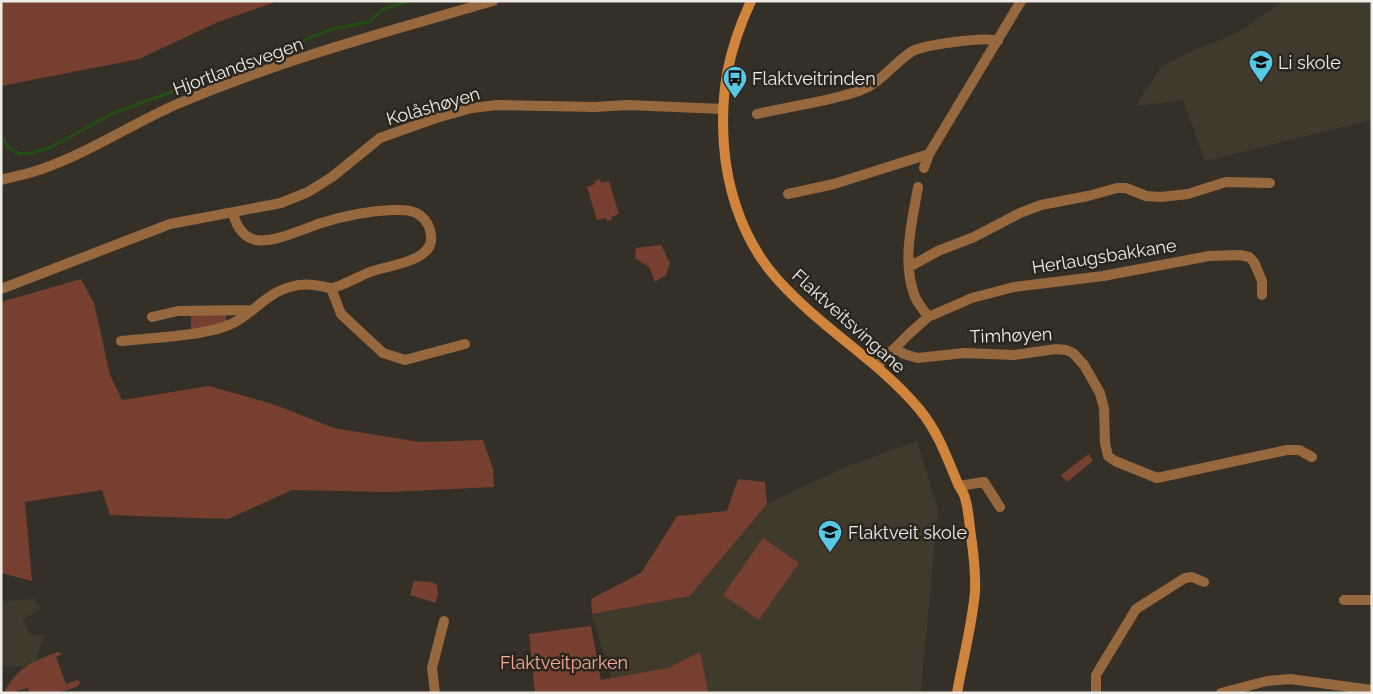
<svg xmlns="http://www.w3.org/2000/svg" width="1373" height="694" font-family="Raleway,sans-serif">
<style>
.built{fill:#403a2c}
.green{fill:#763f30}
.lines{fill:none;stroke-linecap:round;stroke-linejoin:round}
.stream{stroke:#224f14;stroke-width:3}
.minor{stroke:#97683d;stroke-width:10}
.tertiary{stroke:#97683d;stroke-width:10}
.secondary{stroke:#d1853c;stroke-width:10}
.labels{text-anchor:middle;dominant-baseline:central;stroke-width:5;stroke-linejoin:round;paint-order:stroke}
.poi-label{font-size:18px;fill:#edebe6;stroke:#2a261f;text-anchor:start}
.street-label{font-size:18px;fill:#edebe6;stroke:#2a261f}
.park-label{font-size:18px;fill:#f6aa95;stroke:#2a261f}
</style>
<rect width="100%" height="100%" fill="#343028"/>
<!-- built -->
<path class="built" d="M1283 1H1372V120L1205 161 1183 100 1135 106 1162 66 1199 48 1239 32Z
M917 441 938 510 921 689 917 693H615L592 614 690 596 767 504 845 467Z
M34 599 41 609 23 619 30 635 45 634 33 667 1 666V601Z"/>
<!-- green -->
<path class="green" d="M1 1H278L218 22 139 59 1 86Z
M600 179 601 183 609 181 619 214 611 217 612 220 607 221 606 218 597 220 587 187 595 184V181Z
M661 245 670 263 666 275 655 282 649 267 635 258 636 248Z
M81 279 94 303 110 375 122 400 209 386 273 404 334 428 420 442 483 440 493 469 494 487 389 492 292 490 228 519 110 515 102 490 25 502 32 581 1 573V302Z
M191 313H226V322L191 330Z
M1089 454 1093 461 1067 482 1061 475Z
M738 479 765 482 767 504 690 596 592 614 591 599 641 573 677 516 727 511Z
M763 538 799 563 759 620 723 595Z
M414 581 432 582 437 585 438 595 435 603 410 595Z
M591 626 601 680 668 668 700 652 708 690 704 693H535L529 634Z
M58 652 62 654 56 657 66 684 78 680 80 682 79 685C65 694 45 693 29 693L28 688 17 691V693H4C16 668 33 661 58 652Z"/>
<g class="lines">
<!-- stream -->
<path class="stream" d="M1 137 10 149 20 154 32 153 51 147 114 113 179 89 281 55 309 38 332 29 369 22 383 9 409 1"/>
<!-- minor -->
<path class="minor" d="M757 114C791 106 826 102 859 91 881 83 892 65 911 52 922 45 985 36 998 41
M924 168 929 154 1021 1
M918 187C912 222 902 260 914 294 916 302 924 310 928 317
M788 194 834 184 929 154
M909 267 938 251 974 237 1020 213 1041 205 1088 196 1117 188H1126L1146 196 1161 197 1188 194 1226 182 1270 183
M331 288 341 314 383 353 405 360 465 344
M1 289 170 224 281 203 308 192 332 177 380 138 436 118 472 108 497 105 595 107 627 105 723 109
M152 317 178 311 251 310
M121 341C151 338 202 336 229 325 251 316 266 293 290 287 299 284 310 284 320 286 323 286 327 288 331 288 340 288 362 274 373 271 391 265 435 261 431 235 430 227 427 221 421 216 412 209 402 210 392 210 368 211 344 216 321 223 303 229 274 243 256 240 242 237 236 225 233 213
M895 348 904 354 918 358 964 353 1014 355 1056 349 1066 350 1073 353 1084 365 1100 393 1104 408 1105 443 1108 456 1115 461 1157 478 1287 450H1299L1312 457
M877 366 910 333 928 317 972 298 1014 287 1103 276 1209 256 1240 255 1249 257 1254 262 1262 281V295
M959 486 984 482 1000 507
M1344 600H1372
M435 693 432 668 444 621
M1096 693V675L1136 609 1185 578 1192 577 1204 582
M1221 693 1267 681 1290 679 1372 690"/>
<!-- tertiary -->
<path class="tertiary" d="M1 180C15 176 28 174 42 169 88 153 130 125 175 105 277 61 386 32 493 1"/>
<!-- secondary -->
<path class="secondary" d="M751 1C728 51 720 92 724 146 727 186 740 228 763 261 778 283 800 303 821 321 855 350 891 375 920 410 938 432 947 458 958 484 960 488 964 493 965 498 968 507 969 519 970 529 973 549 976 572 975 592 972 625 963 659 957 693"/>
</g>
<!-- icons -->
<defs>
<symbol id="school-pin" viewBox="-11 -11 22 30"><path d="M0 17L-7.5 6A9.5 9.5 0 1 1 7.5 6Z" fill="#58c8e4" stroke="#2a261f"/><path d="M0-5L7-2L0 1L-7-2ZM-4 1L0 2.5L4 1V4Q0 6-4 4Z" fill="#111"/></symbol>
<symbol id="bus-pin" viewBox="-11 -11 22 30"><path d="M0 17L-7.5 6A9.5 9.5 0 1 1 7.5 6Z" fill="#58c8e4" stroke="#2a261f"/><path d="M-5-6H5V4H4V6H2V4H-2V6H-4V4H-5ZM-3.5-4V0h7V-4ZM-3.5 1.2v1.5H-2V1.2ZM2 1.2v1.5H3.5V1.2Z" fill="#111"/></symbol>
</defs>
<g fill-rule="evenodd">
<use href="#school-pin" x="1247" y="48" width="28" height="38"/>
<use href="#bus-pin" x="721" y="64" width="28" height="38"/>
<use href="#school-pin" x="816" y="518" width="28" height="38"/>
</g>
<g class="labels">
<!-- poi labels -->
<g class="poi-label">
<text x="1278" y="62">Li skole</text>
<text x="752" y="78">Flaktveitrinden</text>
<text x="848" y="532">Flaktveit skole</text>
</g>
<!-- street labels -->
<g class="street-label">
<text transform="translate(238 66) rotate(-20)">Hjortlandsvegen</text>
<text transform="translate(433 106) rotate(-16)">Kolåshøyen</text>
<text transform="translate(1104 256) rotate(-9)">Herlaugsbakkane</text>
<text transform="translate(849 321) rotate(42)">Flaktveitsvingane</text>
<text transform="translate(1011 335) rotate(-2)">Timhøyen</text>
</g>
<!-- park labels -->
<g class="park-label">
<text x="564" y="662">Flaktveitparken</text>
</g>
</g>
<!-- border -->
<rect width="1373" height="694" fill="none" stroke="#edebe6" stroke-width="5"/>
</svg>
